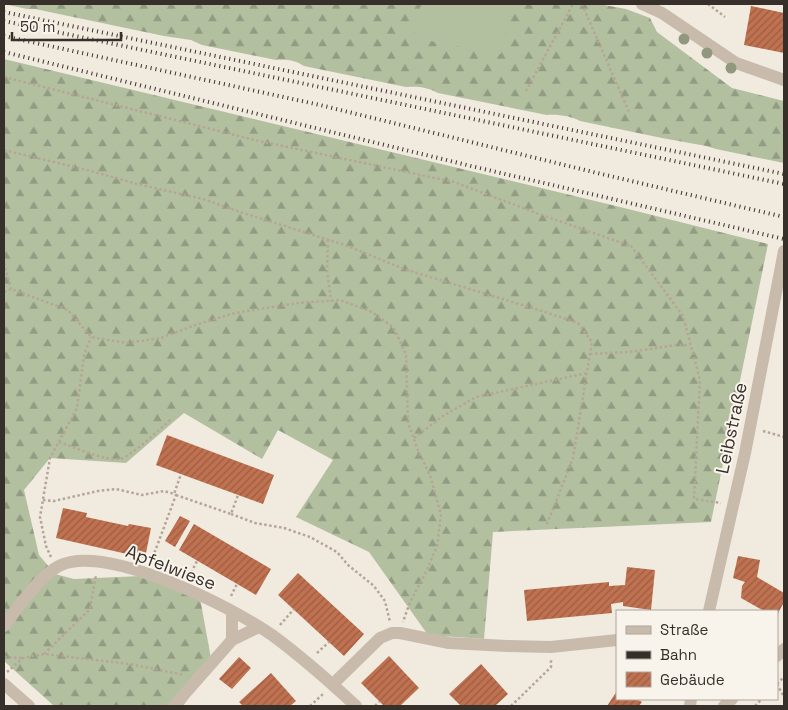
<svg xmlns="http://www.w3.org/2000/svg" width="788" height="710" font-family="'Space Grotesk',sans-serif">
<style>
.forest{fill:url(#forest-firs)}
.pitch{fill:#b3c0a0}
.building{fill:url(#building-hatch)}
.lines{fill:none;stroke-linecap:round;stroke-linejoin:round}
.path{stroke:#b5a596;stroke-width:2.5;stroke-dasharray:2.5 2.5;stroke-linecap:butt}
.street{stroke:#c9bbac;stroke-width:12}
.rail{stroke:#372f2a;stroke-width:4;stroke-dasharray:1 4;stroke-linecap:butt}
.tree{fill:#92987e}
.labels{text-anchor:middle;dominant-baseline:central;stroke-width:4;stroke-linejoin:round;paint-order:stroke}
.street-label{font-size:18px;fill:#372f2a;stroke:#f9f4eb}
</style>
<defs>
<pattern id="forest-firs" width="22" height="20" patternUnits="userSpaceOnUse" patternTransform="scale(1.25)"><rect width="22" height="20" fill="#b3c0a0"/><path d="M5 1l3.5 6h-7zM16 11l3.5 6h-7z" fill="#929c83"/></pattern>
<pattern id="building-hatch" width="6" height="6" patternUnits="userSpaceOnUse" patternTransform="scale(1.25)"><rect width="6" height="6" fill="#bf7150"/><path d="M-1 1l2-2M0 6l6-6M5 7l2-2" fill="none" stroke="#9c5d43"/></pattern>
</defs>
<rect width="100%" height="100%" fill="#f1eadf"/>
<!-- forest -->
<path class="forest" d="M4 4H599L626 9 650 18 657 32 732 88 784 101V163L716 149 706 146 662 138 580 121C571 116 558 114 547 115L438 93C427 87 418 86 406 87L304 66C295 60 287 59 276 60L202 45 191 40 164 36 35 9H27Z
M4 59 616 206 768 244 711 522 493 532 484 639 428 635 369 552 296 517 333 460 278 430 262 459 184 413 126 463 50 458 24 490 39 555 55 574 74 579 141 576 200 598 212 664 183 706H54L4 661Z"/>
<!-- pitch -->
<path class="pitch" d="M421 4H499L510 6 501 54 414 38Z"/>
<!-- building -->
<path class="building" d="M751 6 784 13V53L744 45Z
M167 435 274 475 263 504 156 465Z
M63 508 87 513 86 517 128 526 129 524 151 528 145 558 56 538Z
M180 516 190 521 175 547 165 541Z
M194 524 271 569 256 595 179 550Z
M738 556 760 560 757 577 784 593V605L783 604 777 615V611H764L741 598 742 586 745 582 733 578Z
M627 567 655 570 651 610 623 606V602L611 604 612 613 527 621 524 590 609 582V586L625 585Z
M298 573 364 634 344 656 278 595Z
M389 656 419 688 400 706H384L361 683Z
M239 657 251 668 232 689 219 679Z
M481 664 508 694 495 706H461L449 694Z
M271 673 296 701 290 706H243L239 702Z
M617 691V699H636L642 702 639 706H607Z"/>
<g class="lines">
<!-- path -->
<path class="path" d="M582 4 629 112
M708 4 725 17
M4 77 259 141 454 182 539 214 631 246 683 316 700 380 694 499 721 503
M526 91 573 4
M4 150 91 171 137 184 203 199 234 210 345 245 404 269 542 311 578 323 592 342 590 354 573 458 547 524
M328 240 327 270 331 301
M4 263 11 289
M4 292 11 289 68 310 91 337 127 343 161 338 198 324 235 313 298 303 340 300 372 312 394 328 406 355 408 422 417 448 431 478 441 515 437 546 425 574 410 602 403 622
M590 354 629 352 676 345H690
M763 431 784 437
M414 438 443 416 476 397 587 373
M59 442C74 447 104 461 120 459 130 457 163 427 172 418
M176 495 231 514 238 495
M43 500 54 501 98 491 116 489 142 495 164 491 174 494
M231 514 255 523 284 528 310 537 337 552 348 565 374 586 385 601 390 622
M51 557 46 546 40 517 50 458 77 408 84 355 91 337
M151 562 176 495 174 494 181 474
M189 577 197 561
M231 596 237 584
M280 625 294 609
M317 653 329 642
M44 654 90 609 96 575
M4 657 22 658
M7 672 23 658 44 654 130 664 184 675
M777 684 784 697
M777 684 784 677
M310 706 323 694
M375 706 379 702
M511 706 551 667V659
M755 706 762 699"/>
<!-- street -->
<path class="street" d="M642 4 662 13 736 63 784 80
M232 611V640L259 627
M709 611 745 453 784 251
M4 626C17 608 41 574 61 565 108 544 232 607 272 635 302 657 329 681 356 706
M777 656 784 649
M4 684 29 706
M333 684 380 638 392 633H400L449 643 507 646 551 647 617 640
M174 706 232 640
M690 706 691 699
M724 706 732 699"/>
<!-- rail -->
<path class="rail" d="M4 12 784 174
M4 21 784 184
M4 36 320 105 593 172 784 217
M4 52 475 167 784 239"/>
</g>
<!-- trees -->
<g class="tree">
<circle cx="684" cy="39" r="5.5"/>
<circle cx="707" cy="53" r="5.5"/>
<circle cx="731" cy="68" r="5.5"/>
</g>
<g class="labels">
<!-- street labels -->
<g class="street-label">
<text transform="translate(731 428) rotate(-78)">Leibstraße</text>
<text transform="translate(171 567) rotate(21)">Apfelwiese</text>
</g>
</g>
<!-- border -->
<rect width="788" height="710" fill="none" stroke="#372f2a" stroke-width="10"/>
<!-- legend -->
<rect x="616" y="610" width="162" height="90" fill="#f9f4eb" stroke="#aba59e"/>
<rect x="626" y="626" width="25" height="8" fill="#c9bbac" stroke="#aba59e"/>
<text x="660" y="635" font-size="15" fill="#372f2a">Straße</text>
<rect x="626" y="651" width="25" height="8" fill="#372f2a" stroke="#aba59e"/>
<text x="660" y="660" font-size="15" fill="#372f2a">Bahn</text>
<rect x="626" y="672" width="25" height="15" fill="url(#building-hatch)" stroke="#aba59e"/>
<text x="660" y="685" font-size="15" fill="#372f2a">Gebäude</text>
<!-- scale -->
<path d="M12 32v8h109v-8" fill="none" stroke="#372f2a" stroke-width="2.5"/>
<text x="20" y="32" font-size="15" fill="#372f2a" stroke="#f9f4eb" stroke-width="4" paint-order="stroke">50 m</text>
</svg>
